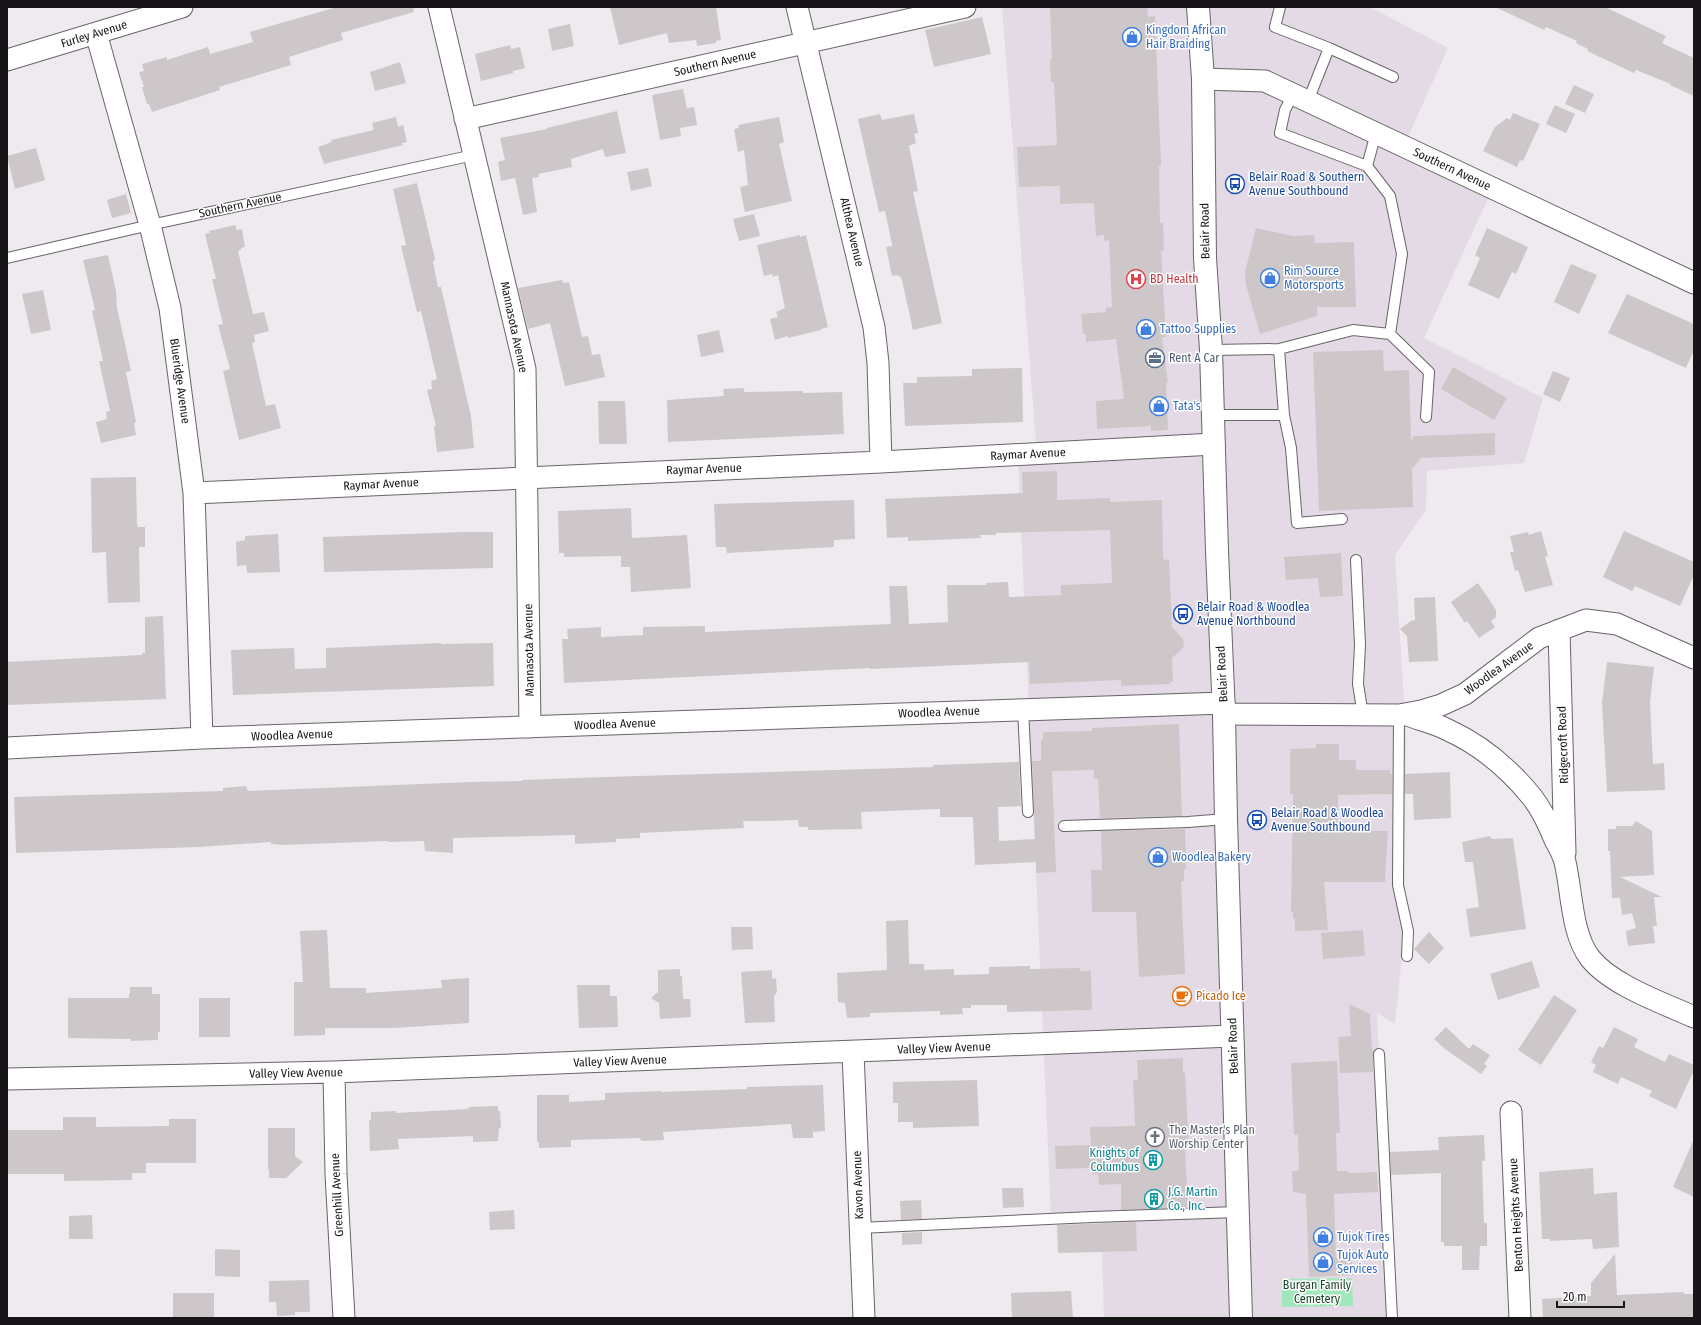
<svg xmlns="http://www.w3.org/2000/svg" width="1701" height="1325" font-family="'Fira Sans Condensed',sans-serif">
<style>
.built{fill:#e3dae5}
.green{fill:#a0e7bb}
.building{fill:#cec7c9}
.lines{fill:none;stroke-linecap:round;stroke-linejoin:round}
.lane-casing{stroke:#686468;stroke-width:12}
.street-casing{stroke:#686468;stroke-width:23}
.primary-casing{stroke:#686468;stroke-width:24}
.lane{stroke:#fff;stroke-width:10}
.street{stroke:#fff;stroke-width:21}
.primary{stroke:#fff;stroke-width:22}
.labels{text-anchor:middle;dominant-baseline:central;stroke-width:3;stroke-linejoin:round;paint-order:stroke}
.shop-label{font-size:12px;fill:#366cbe;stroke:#fff;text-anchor:start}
.street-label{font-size:12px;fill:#171517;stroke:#fff}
.transit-label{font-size:12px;fill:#164399;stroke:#fff;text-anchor:start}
.health-label{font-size:12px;fill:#be3a42;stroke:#fff;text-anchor:start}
.service-label{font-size:12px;fill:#4e5e75;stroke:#fff;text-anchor:start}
.food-label{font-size:12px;fill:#c56008;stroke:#fff;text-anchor:start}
.worship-label{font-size:12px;fill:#5b616d;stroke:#fff;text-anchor:start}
.culture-label{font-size:12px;fill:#0d838f;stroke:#fff;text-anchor:end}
.park-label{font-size:12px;fill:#1d462f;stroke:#fff}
</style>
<rect width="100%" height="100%" fill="#efeaf0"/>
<!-- built -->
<path class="built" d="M1002 7H1370L1448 48 1403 148 1491 192 1424 338 1543 398 1524 463 1427 471 1426 510 1395 555 1406 735 1404 936 1395 1024 1377 1013 1390 1318H1104L1101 1217 1051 1219 1018 457 1037 456Z"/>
<!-- green -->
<path class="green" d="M1352 1278 1353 1306 1282 1307V1279Z"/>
<!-- building -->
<path class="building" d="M337 7H413L414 12 341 33 343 40 289 57 291 65 219 87 220 90 152 112 149 104H147L142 87H144L139 72 144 71 142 64 167 57V60L208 47 210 54 253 42 250 32Z
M610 7H716L721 40 716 41V43L697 46 696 40 669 43 667 33 619 45Z
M1050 7H1147L1148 17 1155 16 1161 165 1159 166 1160 223H1163L1164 251H1161L1166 337H1162L1168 383H1166L1168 430 1151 431V426L1097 429 1096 401 1124 399 1116 339 1086 342V334H1083L1081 314 1106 312V308L1112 307 1109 240 1104 241V235L1096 236 1094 203 1060 204V186L1019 187 1017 147 1057 145 1054 82H1051L1050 59H1052Z
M1495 7H1605L1666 36 1662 43 1694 58V96L1670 85 1671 84 1636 70 1634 73 1587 51 1588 49 1576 43 1577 41 1546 27 1544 30Z
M982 17 991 54 934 67 925 30Z
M570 24 574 46 552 51 548 29Z
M510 45 511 49 520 47 525 68 513 71V73L481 81 475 54Z
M400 62 406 83 375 91 370 72Z
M1574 85 1594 94 1585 113 1565 104Z
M683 89 687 108 694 107 697 125 680 128 681 136 660 140 652 95Z
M1555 105 1575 114 1566 133 1546 124Z
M617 111 626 153 605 157 603 149 571 159 572 167 538 174 539 177 532 178 537 212 523 215 515 178 501 181 498 162 505 160 500 138 547 129V128Z
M1513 113 1540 124 1523 161 1520 160 1517 167 1483 151 1495 127 1507 118 1510 120Z
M880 114 882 120 914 114 918 133 914 134 916 143 909 146 918 191 913 192 942 323 913 330 901 276 899 277 898 275 892 276 886 247 892 246V244L885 211 879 212 858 119Z
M396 117 398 127 403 125 407 142 402 143 403 145 324 164 318 147 332 142 331 140 374 130 372 123Z
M779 117 784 142 779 144 792 201 745 212 740 187 748 185 744 150 738 152 734 129 739 128 738 125Z
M36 148 45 180 15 189 7 156Z
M648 168 652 186 631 191 627 172Z
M417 183 435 259 433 262 438 287H441L471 416 474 448 437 452 434 426H436L427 390 432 389 431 381 437 379 421 311 417 312 401 246 406 245 393 189Z
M126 194 131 213 112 218 107 200Z
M754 214 760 236 739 241 733 219Z
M235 225 237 230 242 229 245 247 241 248V250L238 251 253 314 264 312 269 331 254 335 255 342 252 343 266 406 275 404 281 428 239 440 223 371 230 369 218 325 223 324 212 279H216L205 234 210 233 209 231Z
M1256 228 1293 236 1314 235 1315 243 1354 242 1356 307H1317V316L1260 334 1246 285 1245 272Z
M1487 228 1528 247 1516 274 1512 272 1499 299 1468 285 1480 258 1475 255Z
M800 235V237L806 235 828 327 821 329V330L788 338V336L775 340 770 319 778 317 776 312 785 308 778 275 773 277 772 274 764 276 757 245Z
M108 255 116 291 117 308 131 371 126 372 136 422 134 423 136 435 101 443 96 422 107 419 106 412 110 411 99 361H103L92 311 95 310 83 260Z
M1571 264 1597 275 1579 314 1554 302Z
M562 280 563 283 569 282 582 337 588 336 592 355 600 354 605 377 565 386 550 323 528 329 518 288Z
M43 290 51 330 31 334 22 294Z
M1627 294 1694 324V350L1686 368 1608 333Z
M719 330 724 352 701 357 697 335Z
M1383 350 1384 371 1409 370 1411 441 1414 436 1495 433V455L1421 458 1412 469 1413 507 1319 511 1313 352Z
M1453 367 1507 398 1494 420 1441 389Z
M1022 368 1023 422 905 426 903 383H917V377L972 376V369Z
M1553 371 1570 378 1560 402 1543 394Z
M744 388V392L803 391V393L842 392 844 434 668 442 667 400 724 396 723 389Z
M598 401H625L627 444H599Z
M1057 471V500L1110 498V502L1162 500 1163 557 1164 560 1169 559 1172 627 1183 639 1184 647 1172 658 1173 682H1170V684L1121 686V680L1030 684 1029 662 870 669V668L564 683 562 639H568L567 629 601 627V637L643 635V627L705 626V632L891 624 889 586H907L909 624 948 622 947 585H986V583L1008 582 1009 597 1061 595V585L1112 583 1110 530 996 533V535H980L981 538 908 541V537L887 538 885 499 1023 493 1022 472Z
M136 477 137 524 138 527H145V547H139L140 602 108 603 106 552 92 553 91 478Z
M854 500 855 539 834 540V547L727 553 726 547H716L714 504Z
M631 508 632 538 687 535 691 588 631 592 630 567H621V556L564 557V553H559L558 511Z
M1541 531 1548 556 1545 557 1553 585 1525 592 1518 570 1515 571 1510 552H1514L1510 536 1528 532 1529 535Z
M1624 531 1694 562V575L1680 606 1635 586 1632 591 1603 577Z
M464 532H493V568L324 572 323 537Z
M278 534 280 572 247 573 246 565 237 566 236 542 245 540V536Z
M1341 553 1343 596 1320 597 1318 578 1286 580 1284 557Z
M1478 583 1496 610V617L1491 621 1495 627 1479 638 1467 621 1465 623 1451 602Z
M1435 597 1438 661 1409 662 1407 636 1400 629 1411 621 1415 620 1414 598Z
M163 616 166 699 7 705V662L142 655V653H145V617Z
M441 643V644L493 643 494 686 233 695 231 650 294 648 295 669 326 668V648Z
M1607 662 1654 667 1650 702 1653 764 1664 763 1665 790 1607 792 1602 702Z
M1179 724 1182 816 1100 818 1098 779H1094V770L1052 771 1056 872 1036 873V862L975 865 973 817H940V809L861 812 862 829 808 830V827H799L798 820 764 821H743L744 828 640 833V838L616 839V842L575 844V835L453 838V853L425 851 424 841 388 842V841L283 845 271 844V842L199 847 16 853 14 797 223 791V788L246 786 248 791 471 782 522 781V780L606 777 933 767V765L1019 762 1021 806 998 807 999 841 1035 839 1032 761H1041V740L1043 739V732L1092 731V728Z
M1316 744H1339V760H1356V770H1390V774H1392V794L1338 795V830L1388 831 1385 882H1324L1328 930 1295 931V919H1293V912H1291L1293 794H1290V749L1316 748Z
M1450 772 1451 818 1414 820 1413 794H1405V774Z
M1636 821 1652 831 1654 875 1620 877 1662 897H1654L1657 926H1653L1655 943 1628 946 1626 931 1636 928 1632 913 1622 915 1620 898H1612L1610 851H1608V829H1616V826H1632Z
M1185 829 1186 869H1184V881H1181L1185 974 1139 977 1136 912H1092L1091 870H1102L1101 831Z
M1490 836 1492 839 1513 838 1526 929 1470 937 1466 909 1479 907 1473 862H1465L1462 842Z
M908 920 909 964H924V970L954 969V975L989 974V967L1030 966V969L1080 968V971H1091L1092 1010 1007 1012V1005H971V1008H962L963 1014 940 1015V1011L870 1013V1017L847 1018 845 1003 838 1002 837 973 887 970 886 921Z
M731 927H752L753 949 732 950Z
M327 930 330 988H366V993L442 988 441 980 469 978V1023L394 1028H325V1035L294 1036V982H303L300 931Z
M1363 930 1365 956 1323 959 1321 933Z
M1429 932 1444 948 1429 964 1414 949Z
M1532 961 1540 987 1498 1000 1490 974Z
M680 969V976H682L683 999H690L691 1017 660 1019 659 1003 651 998 658 992V970Z
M772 970V979L776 978 777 992 774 996 775 1022 745 1023 741 972Z
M577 985H610V996H617L618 1027 579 1028Z
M130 987H152V994H160V1032H158V1040L131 1041V1039L68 1038V998H129V994H130Z
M1554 995 1577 1010 1541 1065 1518 1050Z
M199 998H230V1037H199Z
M1349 1004 1370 1014 1372 1050H1374L1373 1054V1072L1340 1073 1338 1037 1351 1036Z
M1446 1027 1469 1049 1473 1044 1490 1055 1484 1064 1487 1066 1481 1074 1445 1049 1434 1039Z
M1614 1027 1638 1039 1634 1047 1665 1062 1669 1054 1694 1065V1070L1676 1109 1649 1096 1652 1091 1621 1077 1618 1084 1593 1072 1596 1065 1591 1062 1599 1046 1603 1048Z
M1183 1058V1073H1185L1189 1148H1185L1188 1207 1121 1210V1184L1099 1185 1098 1174 1092 1175V1168L1056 1169 1055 1146 1091 1145 1090 1127 1135 1126 1133 1080H1138L1137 1060Z
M1337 1061 1340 1133H1336L1337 1171H1348V1173L1377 1172 1378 1192 1334 1194 1336 1258H1352L1353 1275 1309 1277 1306 1194 1293 1192 1292 1171H1299L1298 1135H1294L1291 1063Z
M977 1080 979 1126 913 1128V1122H898V1103H893V1082Z
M823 1085 825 1131 813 1132V1138H793L791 1124 663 1132 664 1140 641 1141 640 1138 571 1140V1147L539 1148V1142H537V1095H569V1102L605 1100V1093L661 1091V1092L747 1089V1087Z
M498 1106V1111H500L501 1128H499L498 1141 473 1142V1136L398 1139 399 1149 370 1151 369 1120H371V1112L396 1111V1113L468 1109 469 1107Z
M63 1117H96V1127L169 1126V1119H196V1163H146V1173H132V1180L64 1181V1174H7V1130H63Z
M268 1128H295V1156L303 1162 286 1178H269V1169H268Z
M1484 1135 1485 1161H1482L1484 1223H1487V1246H1480L1479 1270H1462V1246H1444V1242H1441V1173L1391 1175 1390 1152 1439 1150 1438 1137Z
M1694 1139V1197L1673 1187Z
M1593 1168 1594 1194 1617 1192 1619 1247 1593 1249 1592 1239 1550 1241V1239H1542L1539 1172Z
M1002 1188H1023L1024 1207 1003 1208Z
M921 1200 922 1219 901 1220 900 1201Z
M514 1210 515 1229 490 1230 489 1212Z
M92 1215 93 1239H69V1216Z
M1136 1222 1137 1251 1058 1253 1057 1225Z
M922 1232V1244L902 1245V1233Z
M215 1249 240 1250V1277L215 1276Z
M1615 1254 1617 1295 1684 1292V1294H1693L1694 1318H1543L1542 1299 1591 1296V1283Z
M309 1280 310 1312H295V1315L277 1316 276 1302H269V1281Z
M1071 1291 1073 1318H1012L1011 1293Z
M173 1293H214V1318H173Z"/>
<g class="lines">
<defs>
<path id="lane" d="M1280 7 1275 27 1329 48 1308 101
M1329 48 1393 77
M1293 94 1285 110 1280 133 1367 166 1390 196 1402 254 1390 334
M1367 166 1376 133
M7 258 150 225 474 155
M1279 349 1353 330 1390 334 1429 372 1426 417
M1211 350 1279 349 1284 415H1213
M1284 415 1291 448 1297 523 1342 519
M1356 560 1360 645 1358 684 1363 715
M1023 708 1028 812
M1399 715 1398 885 1408 931 1407 956
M1064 826 1188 822 1226 819
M1379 1054 1392 1318
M860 1228 1092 1217 1238 1212"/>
<path id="street" d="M439 7 525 369 530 727
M797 7 874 327 878 363 881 462
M96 33 150 225 170 308 194 493 202 738
M7 60 182 7
M1203 79 1265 81 1694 283
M465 119 965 7
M194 493 881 462 1214 444
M1559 630 1565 853
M1224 714 1399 715 1421 711 1441 705 1465 694 1539 638 1586 620 1617 624 1694 658
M1405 714C1419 720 1435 723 1448 730 1481 745 1510 770 1532 797 1542 810 1549 825 1555 840 1559 847 1563 854 1565 862 1572 891 1571 933 1590 958 1611 985 1663 1003 1694 1017
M7 748 202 738 1224 703
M853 1052 864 1318
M334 1072 336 1174 344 1318
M7 1079 334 1072 1232 1036
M1511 1112 1520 1318"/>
<path id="primary" d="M1198 7 1203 79 1205 258 1211 350 1217 551 1224 714 1226 819 1241 1318"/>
</defs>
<!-- lane casing -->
<use href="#lane" class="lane-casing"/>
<!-- street casing -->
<use href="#street" class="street-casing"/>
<!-- primary casing -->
<use href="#primary" class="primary-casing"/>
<!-- lane -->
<use href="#lane" class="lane"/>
<!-- street -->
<use href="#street" class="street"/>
<!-- primary -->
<use href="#primary" class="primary"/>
</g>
<!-- icons -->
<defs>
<symbol id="shop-ring" viewBox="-11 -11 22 22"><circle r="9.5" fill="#fff" stroke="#3f7fe0" stroke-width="1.5"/><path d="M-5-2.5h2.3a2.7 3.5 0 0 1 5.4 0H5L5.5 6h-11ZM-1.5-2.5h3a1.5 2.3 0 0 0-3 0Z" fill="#3f7fe0"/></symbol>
<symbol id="bus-ring" viewBox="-11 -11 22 22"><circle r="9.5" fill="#fff" stroke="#1a4fb4" stroke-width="1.5"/><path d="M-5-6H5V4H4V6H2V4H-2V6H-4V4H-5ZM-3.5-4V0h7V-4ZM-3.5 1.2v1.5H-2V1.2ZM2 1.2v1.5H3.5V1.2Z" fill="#1a4fb4"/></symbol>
<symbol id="hospital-ring" viewBox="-11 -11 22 22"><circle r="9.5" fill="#fff" stroke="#e0444e" stroke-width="1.5"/><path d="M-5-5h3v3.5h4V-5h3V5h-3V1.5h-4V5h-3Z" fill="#e0444e"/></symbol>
<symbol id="office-ring" viewBox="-11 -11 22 22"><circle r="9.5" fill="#fff" stroke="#5c6f8a" stroke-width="1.5"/><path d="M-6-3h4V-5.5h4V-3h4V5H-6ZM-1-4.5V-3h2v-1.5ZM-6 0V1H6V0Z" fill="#5c6f8a"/></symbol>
<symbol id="cafe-ring" viewBox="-11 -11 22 22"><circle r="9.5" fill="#fff" stroke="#e8710a" stroke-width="1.5"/><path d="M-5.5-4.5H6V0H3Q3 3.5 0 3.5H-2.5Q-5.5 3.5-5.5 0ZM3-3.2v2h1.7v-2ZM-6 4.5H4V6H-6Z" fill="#e8710a"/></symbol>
<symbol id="church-ring" viewBox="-11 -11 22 22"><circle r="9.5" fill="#fff" stroke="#6b7280" stroke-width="1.5"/><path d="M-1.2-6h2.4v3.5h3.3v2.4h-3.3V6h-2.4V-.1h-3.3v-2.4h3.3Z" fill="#6b7280"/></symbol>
<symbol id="building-ring" viewBox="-11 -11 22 22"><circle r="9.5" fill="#fff" stroke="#0f9aa8" stroke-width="1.5"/><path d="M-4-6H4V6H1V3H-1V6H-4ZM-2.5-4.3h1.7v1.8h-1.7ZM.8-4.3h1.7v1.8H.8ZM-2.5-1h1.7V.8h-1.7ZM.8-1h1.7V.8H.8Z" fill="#0f9aa8"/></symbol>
</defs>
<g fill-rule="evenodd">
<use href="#shop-ring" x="1121" y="26" width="22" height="22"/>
<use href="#bus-ring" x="1224" y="173" width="22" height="22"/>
<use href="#shop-ring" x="1259" y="267" width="22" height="22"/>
<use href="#hospital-ring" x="1125" y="268" width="22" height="22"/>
<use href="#shop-ring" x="1135" y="318" width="22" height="22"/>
<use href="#office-ring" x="1144" y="347" width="22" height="22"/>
<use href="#shop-ring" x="1148" y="395" width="22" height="22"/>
<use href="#bus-ring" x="1172" y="603" width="22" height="22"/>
<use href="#bus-ring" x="1246" y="809" width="22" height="22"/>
<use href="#shop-ring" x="1147" y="846" width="22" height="22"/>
<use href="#cafe-ring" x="1171" y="985" width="22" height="22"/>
<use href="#church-ring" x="1144" y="1126" width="22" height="22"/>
<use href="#building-ring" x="1142" y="1149" width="22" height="22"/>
<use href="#building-ring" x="1143" y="1188" width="22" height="22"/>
<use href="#shop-ring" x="1312" y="1226" width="22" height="22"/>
<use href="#shop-ring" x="1312" y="1251" width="22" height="22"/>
</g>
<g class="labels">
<!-- shop labels -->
<g class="shop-label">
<text x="1146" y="30">Kingdom African<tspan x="1146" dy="14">Hair Braiding</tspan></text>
<text x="1284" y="271">Rim Source<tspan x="1284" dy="14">Motorsports</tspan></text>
<text x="1160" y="329">Tattoo Supplies</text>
<text x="1173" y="406">Tata's</text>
<text x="1172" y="857">Woodlea Bakery</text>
<text x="1337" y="1237">Tujok Tires</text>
<text x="1337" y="1255">Tujok Auto<tspan x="1337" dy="14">Services</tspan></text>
</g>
<!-- street labels -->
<g class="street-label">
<text transform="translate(94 34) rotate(-17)">Furley Avenue</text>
<text transform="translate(715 63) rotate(-13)">Southern Avenue</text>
<text transform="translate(1452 169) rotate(25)">Southern Avenue</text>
<text transform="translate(240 205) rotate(-12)">Southern Avenue</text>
<text transform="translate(1205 231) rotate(-91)">Belair Road</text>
<text transform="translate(852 232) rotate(77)">Althea Avenue</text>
<text transform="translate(514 327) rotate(78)">Mannasota Avenue</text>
<text transform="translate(180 381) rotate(82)">Blueridge Avenue</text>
<text transform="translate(1028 454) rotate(-3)">Raymar Avenue</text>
<text transform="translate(704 469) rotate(-2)">Raymar Avenue</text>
<text transform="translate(381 484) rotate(-3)">Raymar Avenue</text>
<text transform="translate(529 650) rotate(-91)">Mannasota Avenue</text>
<text transform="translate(1499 668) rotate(-36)">Woodlea Avenue</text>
<text transform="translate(1222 674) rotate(-93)">Belair Road</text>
<text transform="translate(939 712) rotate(-2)">Woodlea Avenue</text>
<text transform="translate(615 724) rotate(-2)">Woodlea Avenue</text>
<text transform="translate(292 735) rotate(-2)">Woodlea Avenue</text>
<text transform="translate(1563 745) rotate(-92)">Ridgecroft Road</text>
<text transform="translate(1233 1046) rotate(-92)">Belair Road</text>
<text transform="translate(944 1048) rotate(-2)">Valley View Avenue</text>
<text transform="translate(620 1061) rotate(-2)">Valley View Avenue</text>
<text transform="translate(296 1073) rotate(-1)">Valley View Avenue</text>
<text transform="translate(858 1185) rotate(-92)">Kavon Avenue</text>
<text transform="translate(337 1195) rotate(-93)">Greenhill Avenue</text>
<text transform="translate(1516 1215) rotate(-93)">Benton Heights Avenue</text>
</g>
<!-- transit labels -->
<g class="transit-label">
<text x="1249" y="177">Belair Road &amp; Southern<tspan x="1249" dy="14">Avenue Southbound</tspan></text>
<text x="1197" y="607">Belair Road &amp; Woodlea<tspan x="1197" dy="14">Avenue Northbound</tspan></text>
<text x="1271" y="813">Belair Road &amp; Woodlea<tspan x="1271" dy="14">Avenue Southbound</tspan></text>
</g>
<!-- health labels -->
<g class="health-label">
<text x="1150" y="279">BD Health</text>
</g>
<!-- service labels -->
<g class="service-label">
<text x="1169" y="358">Rent A Car</text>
</g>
<!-- food labels -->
<g class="food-label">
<text x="1196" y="996">Picado Ice</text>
</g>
<!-- worship labels -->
<g class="worship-label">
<text x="1169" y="1130">The Master's Plan<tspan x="1169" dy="14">Worship Center</tspan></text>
</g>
<!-- culture labels -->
<g class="culture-label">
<text x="1139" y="1153">Knights of<tspan x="1139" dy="14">Columbus</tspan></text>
<text x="1168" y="1192" text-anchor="start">J.G. Martin<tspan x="1168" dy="14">Co., Inc.</tspan></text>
</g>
<!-- park labels -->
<g class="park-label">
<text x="1317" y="1285">Burgan Family<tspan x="1317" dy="14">Cemetery</tspan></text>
</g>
</g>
<!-- border -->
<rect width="1701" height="1325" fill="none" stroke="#171517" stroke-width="16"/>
<!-- scale -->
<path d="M1557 1301v6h67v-6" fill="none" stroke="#171517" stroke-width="2"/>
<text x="1563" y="1301" font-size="12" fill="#171517" stroke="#ffffff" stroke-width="3" paint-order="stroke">20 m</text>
</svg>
